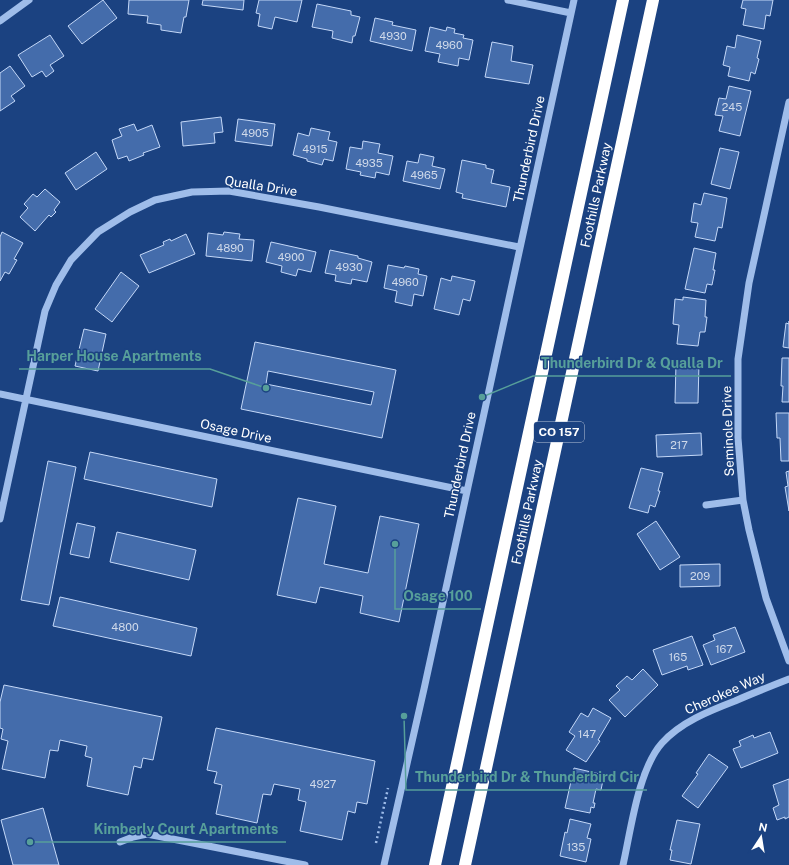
<svg xmlns="http://www.w3.org/2000/svg" width="789" height="865" font-family="'Public Sans',sans-serif">
<style>
.building{fill:#446cab;stroke:#c4d8f8;fill-rule:evenodd}
.lines{fill:none;stroke-linecap:round;stroke-linejoin:round}
.path{stroke:#9fbdea;stroke-width:2.5;stroke-dasharray:2 3;stroke-linecap:butt}
.minor{stroke:#9fbdea;stroke-width:7}
.highway{stroke:#fff;stroke-width:12}
.labels{text-anchor:middle;dominant-baseline:central;stroke-width:3;stroke-linejoin:round;paint-order:stroke}
.number-label{font-size:11px;fill:#d0daea}
.shield{fill:#1b4281;stroke:#bbc6d9;stroke-width:1}
.shield-label{font-size:12px;font-weight:bold;fill:#fff}
.street-label{font-size:13px;fill:#fff;stroke:#1b4281}
.leader{fill:none;stroke:#579f9a;stroke-width:1.5}
.callout-dot{fill:#579f9a;stroke:#1b4281;stroke-width:1.5}
.callout-label{font-size:14px;text-anchor:middle;font-weight:bold;fill:#579f9a;stroke:#1b4281;stroke-width:3;stroke-linejoin:round;paint-order:stroke}
</style>
<rect width="100%" height="100%" fill="#1b4281"/>
<!-- building -->
<path class="building" d="M103 0 117 18 82 44 68 26Z
M129 0H189L186 17H184L181 33 161 30V25L147 23 148 16 128 14Z
M203 0H244L243 10 202 5Z
M259 0H302L297 22 275 17 272 29 258 26 260 14 256 13Z
M743 0H773L770 16 766 15 764 29 743 25 746 9 741 8Z
M317 4 351 11V15L360 17 355 36H353L352 43 332 38 333 31 312 27Z
M375 18 393 22 392 25 416 30 412 51 370 41Z
M430 27 446 31 447 27 455 29 454 33 464 35 463 38 473 40 469 60 459 58 458 66 438 62 440 54 425 51Z
M50 35 64 56 50 65 54 71 46 77 42 71 32 77 18 55Z
M737 35 761 41 757 58 759 59 755 74 751 72 749 81 728 76 730 67 723 65 727 46 735 48Z
M492 42 513 46 511 61 533 65 529 84 485 77Z
M10 66 25 86 11 96 15 101 0 111V73Z
M729 86 751 91 740 136 719 131 723 116 715 115 719 98 726 99Z
M221 117 223 132 214 133 215 143 183 146 181 122Z
M238 119 275 124 272 146 235 141Z
M134 124 137 131 152 125 160 147 143 153 144 155 129 161 127 156 118 159 112 140 122 136 119 129Z
M311 128 330 132 328 140 337 142 333 161 324 159 322 165 307 161V159L293 155 298 133 309 136Z
M363 141 380 144 378 153 393 156 389 175 376 172 375 178 360 175 361 172 346 169 350 147 362 149Z
M720 148 739 152 730 189 711 184Z
M96 152 107 169 76 190 65 173Z
M420 154 434 157 432 166 445 169 440 189 403 181 407 161 418 163Z
M462 160 486 165V168L494 170 491 183 510 187 506 207 462 198 463 194 456 192Z
M45 189 60 202 54 210 56 212 51 217 49 215 35 231 20 217 28 208 24 204 33 194 37 197Z
M704 193 727 198 722 228 718 227 715 241 695 237 698 223 691 222 694 203 701 205Z
M2 232 23 243 14 259 17 260 9 274 5 272 0 281V237Z
M224 232 240 234 239 239 254 240 252 261 206 256 208 233 223 235Z
M186 234 195 254 149 273 140 255 164 245 163 242 170 239 171 241Z
M271 242 316 252 311 272 298 269 296 276 281 272 282 266 266 262Z
M694 248 716 253 713 270H715L712 285 707 284 705 293 685 289Z
M330 250 358 256V258L372 262 367 282 352 279 351 284 335 281 336 275 325 273Z
M388 265 404 268 405 266 419 269 418 274 427 276 423 296 414 294 412 306 395 302 397 291 384 288Z
M121 272 139 286 112 322 95 309Z
M452 276 475 281 470 301 463 299 459 315 434 309 441 278 451 281Z
M683 297 706 300 705 317H707L705 332H700L698 346 677 344 679 325 673 324 675 299 683 300Z
M789 321V348L783 347 786 323 789 324Z
M84 329 106 334 98 371 75 366Z
M255 342 396 370 382 438 241 409ZM268 371 374 392 371 405 266 384Z
M782 358H789V402H782L783 386H781Z
M676 363H699L698 403H675Z
M776 413H789V461H781L780 438H777Z
M701 433 702 455 657 457 656 435Z
M90 452 217 479 212 507 84 479Z
M48 461 76 467 49 605 21 600Z
M641 468 663 473 658 491H660L655 507 650 505 648 513 629 508Z
M789 471V511L785 487 788 486 786 472Z
M298 498 336 506 324 564 368 573 380 516 419 524 399 622 360 613 363 596 320 587 316 603 277 595Z
M656 521 680 557 660 570 637 534Z
M77 523 95 527 89 558 70 554Z
M117 532 196 550 189 580 110 562Z
M720 564V586L680 587V565Z
M60 597 197 628 191 656 53 626Z
M735 627 745 652 711 665 703 645 715 640 713 635Z
M692 636 703 665 688 670 687 666 662 675 653 650Z
M643 669 658 685 625 717 609 700 620 690 616 686 627 676 632 680Z
M4 685 162 717 153 760 143 758 141 768 134 766 128 795 87 786 92 758 85 756 87 746 60 740 58 751 50 750 45 778 2 769 8 741 1 739 3 729 0 728V702Z
M593 708 611 718 598 740 600 741 586 762 566 750 575 736 569 732 581 713 588 717Z
M216 728 375 761 367 804 357 802 355 813 348 811 342 840 300 831 306 802 298 800 300 789 274 784 271 795 263 794 257 823 216 814 222 785 214 783 217 772 207 770Z
M770 732 778 753 741 768 733 749 741 746 739 741 753 735 754 738Z
M709 754 728 767 698 808 682 796 698 774 696 773Z
M574 768 604 775 601 790 596 789 593 803H595L594 808 591 807 590 813 565 808Z
M789 779V817L785 819V817L777 820 773 808 779 805 773 785Z
M43 808 59 865H13L1 820Z
M570 819 591 824 587 838 591 839 586 862 560 856 565 832 567 833Z
M677 820 700 824 691 864 670 860 672 850H670Z"/>
<g class="lines">
<!-- path -->
<path class="path" d="M376 843 388 788"/>
<!-- minor -->
<path class="minor" d="M508 0 571 13
M0 21 29 0
M789 102 749 283 738 359V438L743 500 749 530 766 598 789 661
M0 394 467 491
M706 505 743 500
M0 519 45 311 56 285 71 260 98 232 130 212 155 200 192 192 229 191 319 207 519 247
M120 842 133 837 147 834 305 865
M384 865 424 689 574 0
M623 865C631 830 638 770 662 743 681 722 709 711 735 701 753 693 771 686 789 679"/>
<!-- highway -->
<path class="highway" d="M435 865 623 0
M465 865 653 0"/>
</g>
<g class="labels">
<!-- number labels -->
<g class="number-label">
<text x="393" y="36">4930</text>
<text x="449" y="45">4960</text>
<text x="732" y="107">245</text>
<text x="255" y="133">4905</text>
<text x="315" y="149">4915</text>
<text x="369" y="163">4935</text>
<text x="424" y="175">4965</text>
<text x="230" y="248">4890</text>
<text x="291" y="257">4900</text>
<text x="349" y="267">4930</text>
<text x="405" y="282">4960</text>
<text x="679" y="445">217</text>
<text x="700" y="576">209</text>
<text x="125" y="627">4800</text>
<text x="724" y="649">167</text>
<text x="678" y="657">165</text>
<text x="587" y="734">147</text>
<text x="323" y="784">4927</text>
<text x="576" y="847">135</text>
</g>
<!-- shield labels -->
<rect class="shield" x="534" y="422" width="50" height="20" rx="3"/>
<g class="shield-label">
<text x="559" y="432">CO 157</text>
</g>
<!-- street labels -->
<g class="street-label">
<text transform="translate(529 149) rotate(-78)">Thunderbird Drive</text>
<text transform="translate(261 186) rotate(9)">Qualla Drive</text>
<text transform="translate(596 195) rotate(-78)">Foothills Parkway</text>
<text transform="translate(236 431) rotate(12)">Osage Drive</text>
<text transform="translate(728 431) rotate(-92)">Seminole Drive</text>
<text transform="translate(460 465) rotate(-78)">Thunderbird Drive</text>
<text transform="translate(527 512) rotate(-78)">Foothills Parkway</text>
<text transform="translate(725 693) rotate(-24)">Cherokee Way</text>
</g>
</g>
<!-- callouts -->
<path class="leader" d="M266 388L210 369H19M482 397L533 376H731M395 544L395 609H481M404 716L406 790H647M30 842L85 842H286"/>
<g class="callout-dot">
<circle cx="266" cy="388" r="4"/>
<circle cx="482" cy="397" r="4"/>
<circle cx="395" cy="544" r="4"/>
<circle cx="404" cy="716" r="4"/>
<circle cx="30" cy="842" r="4"/>
</g>
<g class="callout-label">
<text x="114" y="361">Harper House Apartments</text>
<text x="632" y="368">Thunderbird Dr &amp; Qualla Dr</text>
<text x="438" y="601">Osage 100</text>
<text x="527" y="782">Thunderbird Dr &amp; Thunderbird Cir</text>
<text x="186" y="834">Kimberly Court Apartments</text>
</g>
<!-- north arrow -->
<g transform="translate(761 837) rotate(12)" stroke="#1b4281" stroke-width="3" paint-order="stroke">
<path d="M0-3L7 15L0 10L-7 15Z" fill="#ffffff"/>
<text y="-6" font-size="11" font-weight="bold" text-anchor="middle" fill="#ffffff">N</text>
</g>
</svg>
